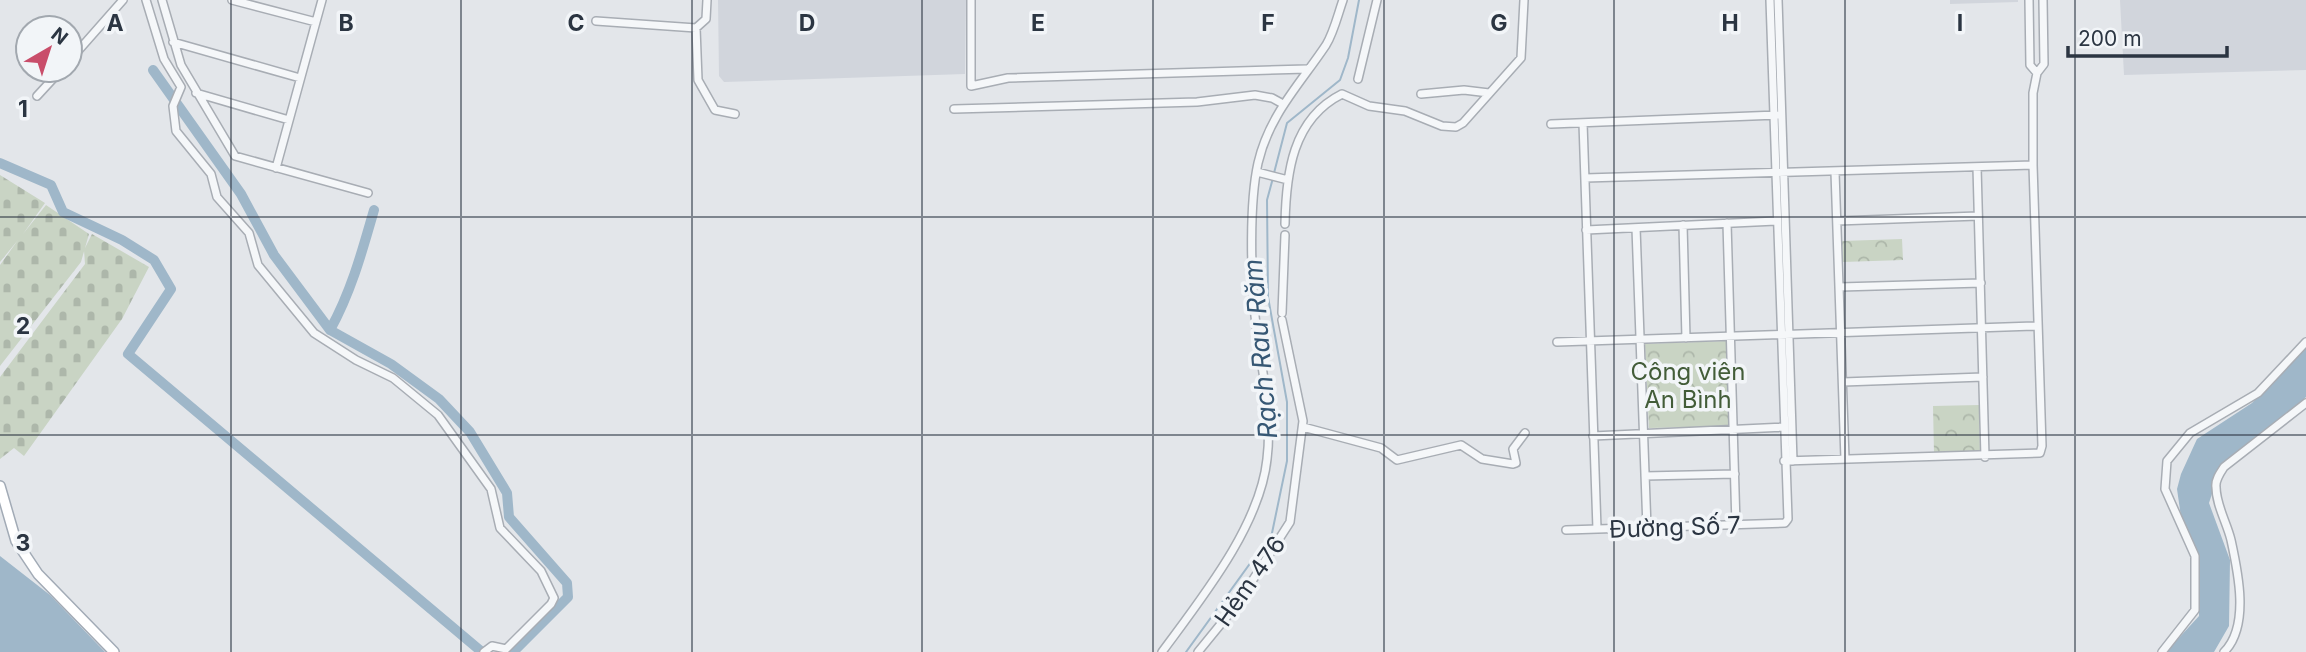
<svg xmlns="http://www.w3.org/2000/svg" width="2306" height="652" font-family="Inter,sans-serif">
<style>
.built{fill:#d1d5dc}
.cemetery{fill:url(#cemetery-stones)}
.park{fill:url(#park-crowns)}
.water{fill:#9fb7c9}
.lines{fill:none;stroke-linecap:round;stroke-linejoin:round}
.stream{stroke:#9fb7c9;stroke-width:2}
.river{stroke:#9fb7c9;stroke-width:10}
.minor-casing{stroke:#a8adb4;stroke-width:10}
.major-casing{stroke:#a2abb6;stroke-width:12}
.minor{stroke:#f5f7f9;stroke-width:7}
.major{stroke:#fff;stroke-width:9}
.grid{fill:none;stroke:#2b3542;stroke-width:2;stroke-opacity:0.55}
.labels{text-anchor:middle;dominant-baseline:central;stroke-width:7;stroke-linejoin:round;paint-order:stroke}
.park-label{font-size:24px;fill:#435d39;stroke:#f2f5f8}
.street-label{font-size:24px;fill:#2b3542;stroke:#f2f5f8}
.water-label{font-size:26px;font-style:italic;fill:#365774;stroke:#f2f5f8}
.grid-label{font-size:23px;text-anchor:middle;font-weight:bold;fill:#2b3542;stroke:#f2f5f8;stroke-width:7;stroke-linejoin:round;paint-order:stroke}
</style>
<defs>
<pattern id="cemetery-stones" width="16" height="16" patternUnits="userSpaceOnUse" patternTransform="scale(1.75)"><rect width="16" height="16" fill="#c9d4c4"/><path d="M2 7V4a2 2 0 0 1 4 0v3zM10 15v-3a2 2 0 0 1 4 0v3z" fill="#adb7aa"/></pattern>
<pattern id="park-crowns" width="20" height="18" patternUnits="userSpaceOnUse" patternTransform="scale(1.75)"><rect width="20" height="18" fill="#c9d4c4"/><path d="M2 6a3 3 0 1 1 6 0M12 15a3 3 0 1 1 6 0" fill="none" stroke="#adb7aa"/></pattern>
</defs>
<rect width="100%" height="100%" fill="#e3e6ea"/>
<!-- built -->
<path class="built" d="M718 0H966L965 74 724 82 719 76Z
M1950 0H2018V2L1950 4Z
M2120 0H2306V70L2124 75Z"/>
<!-- cemetery -->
<path class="cemetery" d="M0 175 45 203 23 234 46 205 89 234 81 262 0 366V265L18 240 0 262Z
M92 234 149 267 122 319 24 456 14 448 0 459V377L85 264 84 250Z"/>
<!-- park -->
<path class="park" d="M1902 239 1903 260 1843 262 1842 241Z
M1726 341 1730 426 1649 428 1645 344Z
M1979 405 1980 452 1934 453 1933 406Z"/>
<!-- water -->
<path class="water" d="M2306 347V397L2289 413 2222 463 2209 503 2230 560 2229 626 2214 652H2166L2199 616V564L2181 517 2177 489 2181 474 2197 439 2252 403Z
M0 556 50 595 105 652H0Z"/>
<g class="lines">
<!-- stream -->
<path class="stream" d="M1274 173 1287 123 1340 80 1348 58 1359 0
M1186 652 1272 533 1287 461V402L1268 297 1267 200 1273 178"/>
<!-- river -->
<path class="river" d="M153 70 241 194 274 255 330 330 391 364 439 399 470 432 507 493 509 517 567 583 568 597 513 652
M0 163 51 185 63 212 122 240 154 260 171 289 128 354 482 652
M330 330C351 292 362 252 374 210"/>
<defs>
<path id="minor" d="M146 0 164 59 181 87 173 106 176 131 211 174 217 197 249 233 258 265 314 333 356 360 393 378 438 415 491 489 500 528 541 571 554 598 551 604 506 649 492 646 484 652
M162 0 181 65 235 156 368 193
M232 0 316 22
M971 0V86L1008 78 1307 69
M1778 0 1793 461
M2029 0 2030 65 2037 73
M596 21 696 28 706 19 707 0
M696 28 698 80 715 110 735 114
M173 42 300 78
M70 60 123 0
M2037 73 2044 64 2043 0
M1358 79 1377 0
M196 93 289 120
M1421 94 1464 90 1489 93
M37 96 61 70
M954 109 1197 102 1255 95 1272 98 1283 104
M1583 123 1597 529
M1551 124 1777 115
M1977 167 1985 457
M276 168 322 0
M1257 172 1288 180
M1835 172 1845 459
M1585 178 2033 165
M1837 221 1978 216
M1727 223 1736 525
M1285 224C1286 174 1292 119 1342 94L1369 106 1405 111 1442 126 1456 127 1463 123 1521 58 1524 0
M1683 225 1686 338
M1636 228 1647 528
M1586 230 1776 221
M1840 287 1981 283
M1282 313 1285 235
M1557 342 2037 326
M1843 382 1983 377
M1303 427 1381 448 1397 460 1461 445 1482 459 1513 464 1516 463 1513 449 1525 433
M1593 436 1783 427
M1784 461 2040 453 2042 446 2033 165V93L2037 73
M1645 476 1735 474
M1566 530 1785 523 1788 519 1770 0
M1162 652C1201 599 1260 526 1267 459 1273 411 1260 364 1255 316 1251 274 1249 204 1258 163 1269 115 1300 84 1326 45 1334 32 1338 14 1343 0
M1198 652 1238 603 1290 522 1303 421 1282 320
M2162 652 2195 610V556L2165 489 2167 461 2190 433 2258 393 2306 342
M2224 652C2250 626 2238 572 2231 540 2227 523 2216 505 2216 487 2215 480 2220 473 2224 467L2306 403"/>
<path id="major" d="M0 486 16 541 38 574 114 652"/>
</defs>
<!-- minor casing -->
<use href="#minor" class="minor-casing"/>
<!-- major casing -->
<use href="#major" class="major-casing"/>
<!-- minor -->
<use href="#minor" class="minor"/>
<!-- major -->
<use href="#major" class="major"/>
</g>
<!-- grid -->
<path class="grid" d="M231 0V652M461 0V652M692 0V652M922 0V652M1153 0V652M1384 0V652M1614 0V652M1845 0V652M2075 0V652M0 217H2306M0 435H2306"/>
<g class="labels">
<!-- park labels -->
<g class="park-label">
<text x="1688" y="371">Công viên<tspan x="1688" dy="28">An Bình</tspan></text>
</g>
<!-- street labels -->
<g class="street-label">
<text transform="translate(1675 527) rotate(-2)">Đường Số 7</text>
<text transform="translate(1250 581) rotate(-55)">Hẻm 476</text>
</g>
<!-- water labels -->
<g class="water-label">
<text transform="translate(1260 349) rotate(-95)">Rạch Rau Răm</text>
</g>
</g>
<g class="grid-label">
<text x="115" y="31">A</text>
<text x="346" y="31">B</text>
<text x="576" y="31">C</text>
<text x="807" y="31">D</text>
<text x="1038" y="31">E</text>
<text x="1268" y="31">F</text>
<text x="1499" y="31">G</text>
<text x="1730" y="31">H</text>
<text x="1960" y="31">I</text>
<text x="23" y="117">1</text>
<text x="23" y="334">2</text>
<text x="23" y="551">3</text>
</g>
<!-- north arrow -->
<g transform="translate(49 49) rotate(39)"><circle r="33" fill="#f2f5f8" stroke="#a2a8af" stroke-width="2"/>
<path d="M0-5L12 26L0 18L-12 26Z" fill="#c94d6a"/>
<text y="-10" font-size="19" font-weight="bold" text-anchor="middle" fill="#2b3542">N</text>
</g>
<!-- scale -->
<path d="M2068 46v10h159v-10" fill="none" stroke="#2b3542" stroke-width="3.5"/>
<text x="2078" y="46" font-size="21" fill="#2b3542" stroke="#f2f5f8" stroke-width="5" paint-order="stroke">200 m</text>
</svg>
